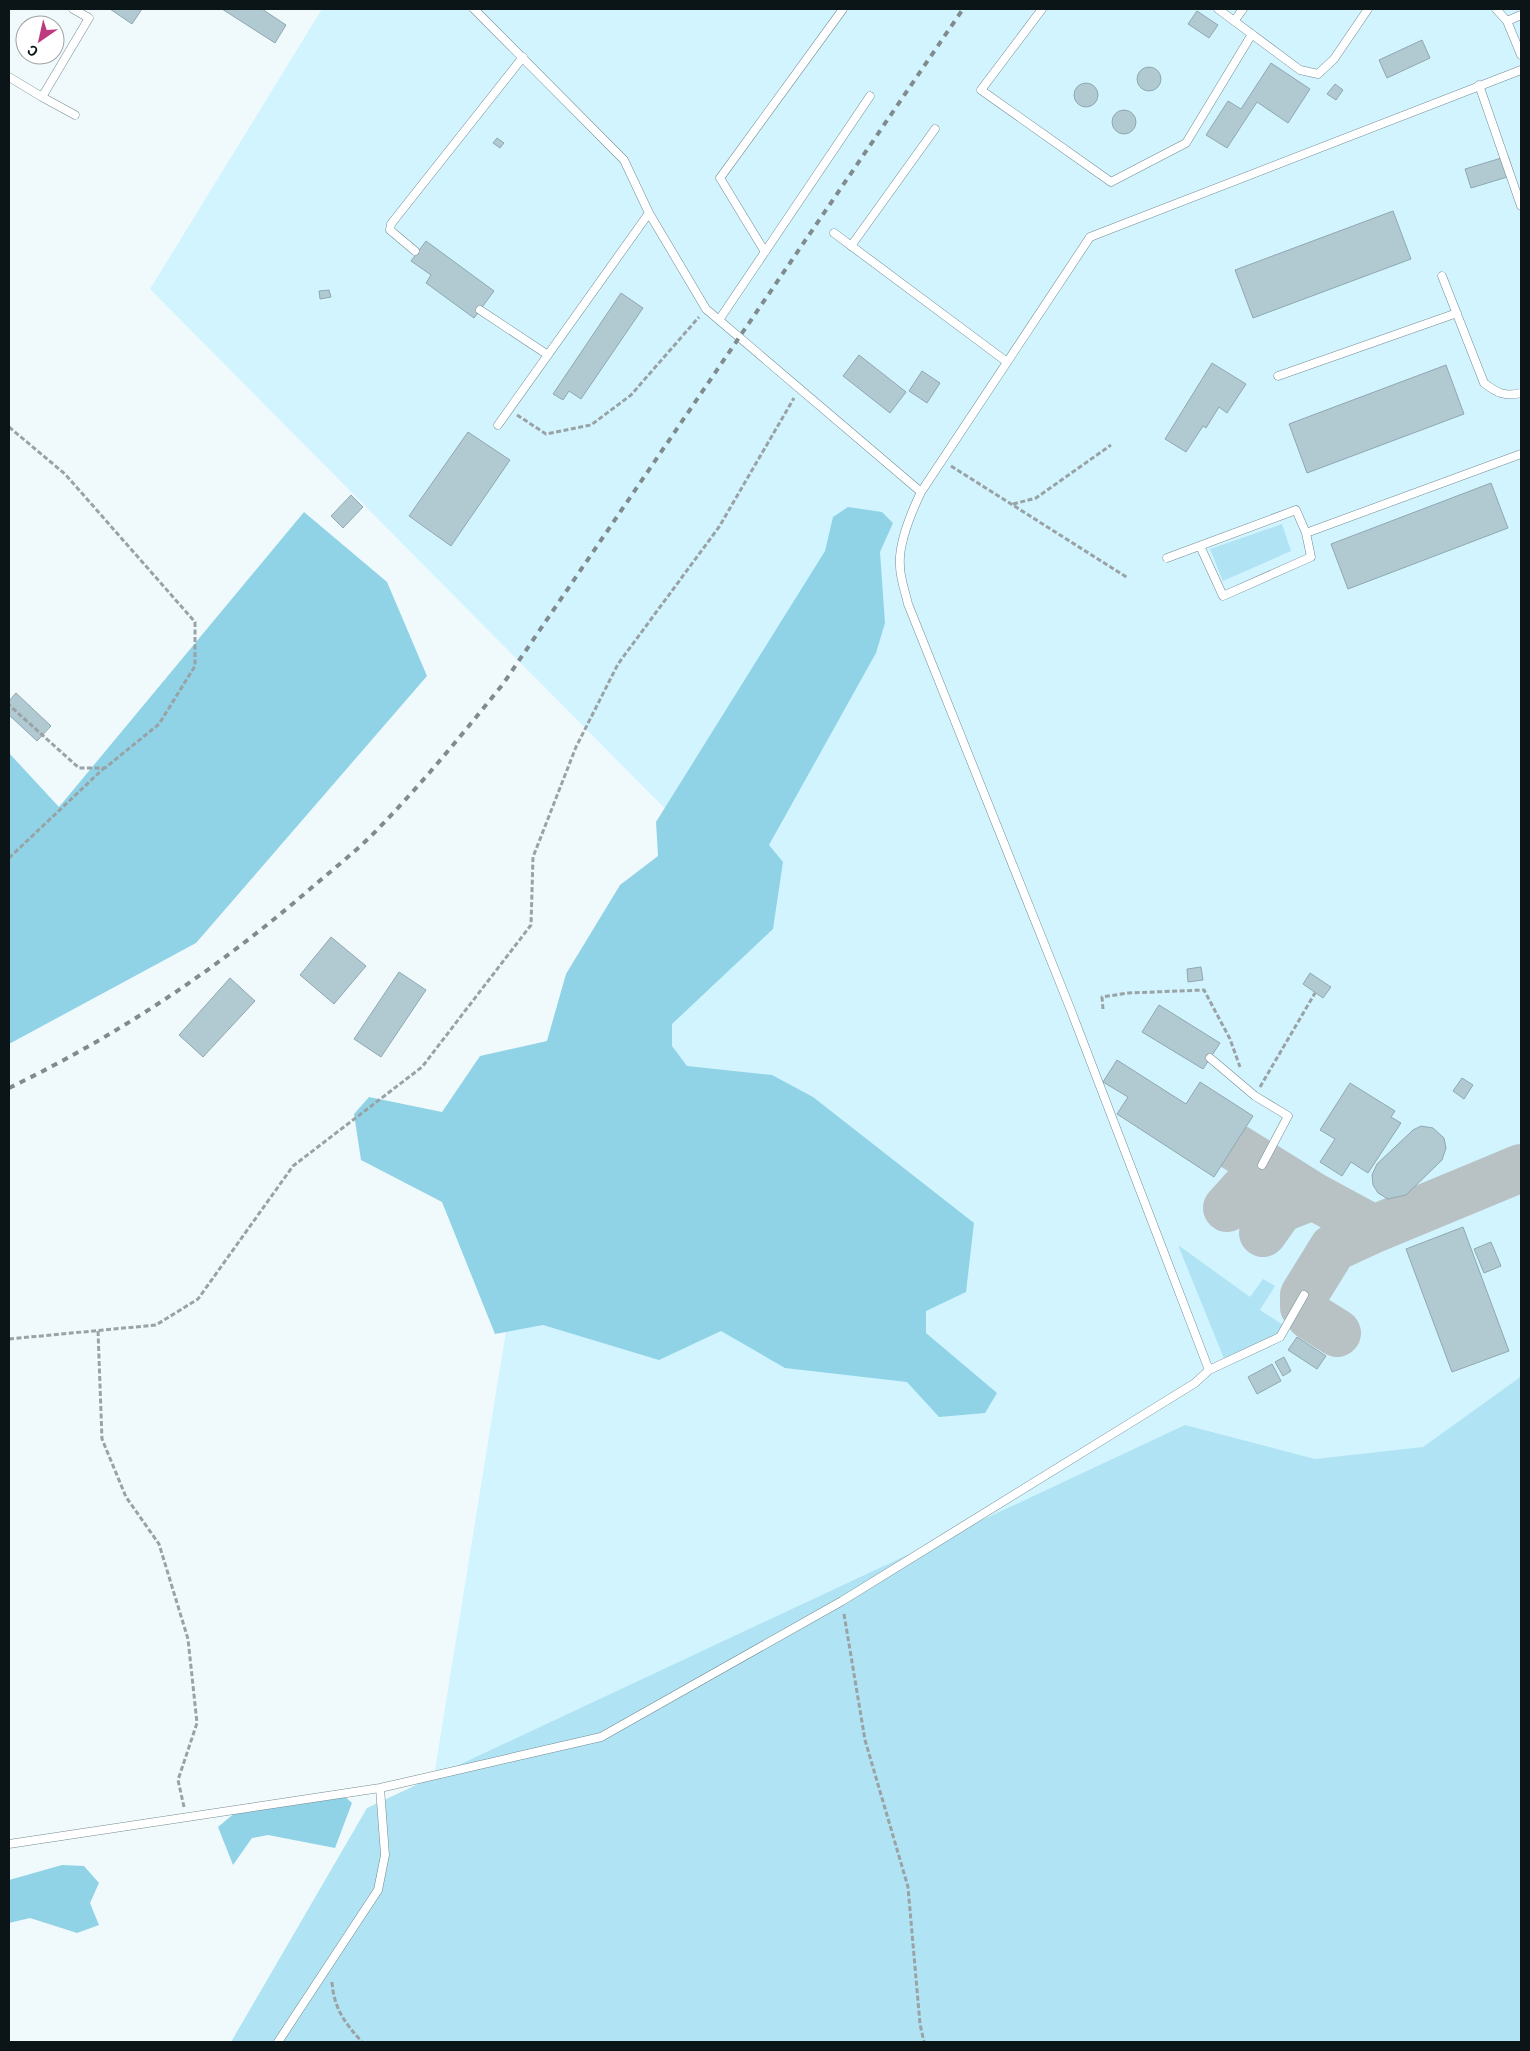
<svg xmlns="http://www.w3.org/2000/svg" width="1530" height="2051" font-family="Roboto,sans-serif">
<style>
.built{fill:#d2f4ff}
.green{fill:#b0e3f3}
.forest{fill:#90d3e7}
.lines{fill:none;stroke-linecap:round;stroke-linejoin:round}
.taxiway{stroke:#b8c2c5;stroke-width:48}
.building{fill:#b1c9d1;stroke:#90a8b0}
.service-casing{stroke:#748b92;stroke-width:9}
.path{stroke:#99a2a5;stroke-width:3;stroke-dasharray:5 2.5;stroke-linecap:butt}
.service{stroke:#fff;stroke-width:8}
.rail{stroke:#818b8d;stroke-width:4;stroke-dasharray:6 6;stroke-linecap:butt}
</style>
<rect width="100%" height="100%" fill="#f0fafd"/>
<!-- built -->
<path class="built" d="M322 9H1521V2042H391L526 1207 713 857 150 289Z"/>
<!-- green -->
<path class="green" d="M1282 524 1291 551 1223 581 1210 549Z
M1178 1245 1250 1297 1263 1279 1275 1286 1260 1310 1285 1326 1276 1341 1227 1366Z
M1521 1373V2042H231L367 1808 1185 1425 1315 1459 1423 1447 1519 1378Z"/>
<!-- forest -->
<path class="forest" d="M848 507 882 512 893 523 880 552 885 623 876 653 769 845 783 862 773 929 672 1024V1046L687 1066 772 1075 813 1097 974 1223 966 1292 926 1311V1333L997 1393 985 1413 939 1417 907 1382 785 1368 721 1331 659 1360 543 1325 495 1334 442 1202 361 1160 354 1114 369 1097 442 1112 480 1056 547 1041 566 974 620 885 658 856 656 822 825 551 833 517Z
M304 512 387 582 427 676 196 943 9 1044V753L59 807Z
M339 1791 352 1803 335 1848 268 1835 252 1838 233 1865 218 1827 243 1806Z
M62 1865 84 1866 99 1883 90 1903 99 1925 77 1933 30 1918 9 1923V1880Z"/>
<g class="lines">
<!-- taxiway -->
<path class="taxiway" d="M1233 1146 1313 1196 1374 1229
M1227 1208 1245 1188 1279 1175
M1263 1233 1280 1209 1313 1196
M1337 1333 1310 1316 1304 1307V1295L1333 1248 1374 1229 1521 1168"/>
</g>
<!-- building -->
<path class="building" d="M110 9H142L132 24Z
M222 9H262L286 25 275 43Z
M1197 11 1218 25 1209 38 1188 24Z
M1422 40 1430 58 1387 78 1379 60Z
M1271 63 1310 89 1288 123 1257 102 1227 148 1206 135 1228 101 1241 109Z
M1137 79a12 12 0 1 1 24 0a12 12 0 1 1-24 0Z
M1074 95a12 12 0 1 1 24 0a12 12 0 1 1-24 0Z
M1335 84 1343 90 1336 100 1327 94Z
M1112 122a12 12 0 1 1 24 0a12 12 0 1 1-24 0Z
M497 138 504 143 500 148 493 143Z
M1508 156 1514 175 1471 188 1465 169Z
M1393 211 1411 259 1253 318 1235 270Z
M426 241 494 291 474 318 426 283 431 275 411 261Z
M329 290 331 297 320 299 319 291Z
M621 293 643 308 581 399 569 391 563 400 553 394Z
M859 355 906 392 890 413 843 376Z
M1212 363 1246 384 1227 413 1219 407 1206 428 1203 426 1186 452 1165 439Z
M1446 365 1464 414 1307 473 1289 424Z
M922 371 940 383 927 403 909 391Z
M468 432 510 460 451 546 409 516Z
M1491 483 1508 528 1348 589 1331 544Z
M351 495 363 507 343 528 331 516Z
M16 693 51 726 37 741 9 715V701Z
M331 937 366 966 334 1004 300 975Z
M1201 967 1203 980 1188 982 1187 969Z
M399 972 426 990 381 1057 354 1039Z
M1310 973 1331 987 1323 998 1303 984Z
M230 978 255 1001 203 1057 179 1035Z
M1159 1005 1220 1043 1203 1069 1142 1032Z
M1117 1060 1186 1104 1200 1082 1253 1116 1214 1177 1117 1114 1128 1097 1103 1082Z
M1462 1078 1473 1085 1464 1099 1453 1091Z
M1350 1083 1395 1111 1391 1117 1401 1123 1368 1173 1351 1162 1342 1176 1320 1162 1335 1139 1320 1130Z
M1421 1126 1433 1128 1444 1138 1446 1148 1442 1160 1406 1195 1388 1199 1378 1193 1373 1185 1372 1175 1377 1164 1413 1130Z
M1463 1227 1509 1351 1452 1372 1406 1249Z
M1491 1242 1501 1266 1484 1273 1474 1249Z
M1297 1337 1326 1356 1317 1369 1288 1350Z
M1284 1357 1291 1371 1283 1376 1275 1362Z
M1272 1364 1281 1381 1257 1394 1248 1377Z"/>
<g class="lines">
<defs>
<path id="service" d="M474 9 624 160 649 213 706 309 921 492
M1042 9 981 90 1111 182 1186 143 1252 34
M1218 9 1300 70 1318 74 1334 59 1368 9
M1496 9 1507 21 1521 55
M1234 21 1243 9
M1507 21 1521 15
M9 77 42 97 89 18 73 9
M1479 85 1521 206
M42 97 75 115
M834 233 1007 362
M851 246 935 129
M415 251 390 230 391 224 523 57
M765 252 720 178 843 9
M1442 276 1484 383C1497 393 1505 397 1521 393
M480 310 548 355
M719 320 870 96
M1278 376 1457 313
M498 425 649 213
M1200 546 1223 596 1311 557 1306 533
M1167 558 1296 510 1306 533 1521 454
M1210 1058 1255 1096 1288 1116 1262 1165
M1209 1370 1070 1008 908 604C905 591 900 578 900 566 898 544 912 511 921 492L1090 237 1521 70
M9 1844 380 1788 601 1737 842 1601 1195 1383 1209 1370 1280 1337 1304 1295
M278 2042 378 1890 385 1855 380 1788"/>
</defs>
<!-- service casing -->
<use href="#service" class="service-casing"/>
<!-- path -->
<path class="path" d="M517 415 546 434 591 425 631 395 699 317
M9 427 65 474 195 622V666L159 724 105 768H79L9 705
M951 466 1128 578
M1013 504 1036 498 1111 445
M9 858 104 768
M1103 1009 1102 997 1128 993 1204 990 1230 1039 1240 1067
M1260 1087 1315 993
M98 1331 102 1439 126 1497 159 1544 188 1639 197 1723 178 1780 184 1807
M9 1339 156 1325 198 1299 293 1166 422 1067 531 925 533 857 576 747 618 664 719 527 794 398
M844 1614 865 1740 908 1887 920 2024 924 2042
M332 1982C334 2009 345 2023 362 2042"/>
<!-- service -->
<use href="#service" class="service"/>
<!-- rail -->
<path class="rail" d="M9 1088C121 1034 223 965 317 883 336 867 356 851 374 833 420 786 461 736 503 684L963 9"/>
</g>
<!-- border -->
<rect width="1530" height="2051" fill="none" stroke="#0b1416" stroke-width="20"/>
<!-- north arrow -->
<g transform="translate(40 40) rotate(214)"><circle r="24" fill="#ffffff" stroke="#9da1a2"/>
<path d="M0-4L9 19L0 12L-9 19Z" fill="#be397d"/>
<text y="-8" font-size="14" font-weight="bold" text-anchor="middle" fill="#0b1416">С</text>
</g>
</svg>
